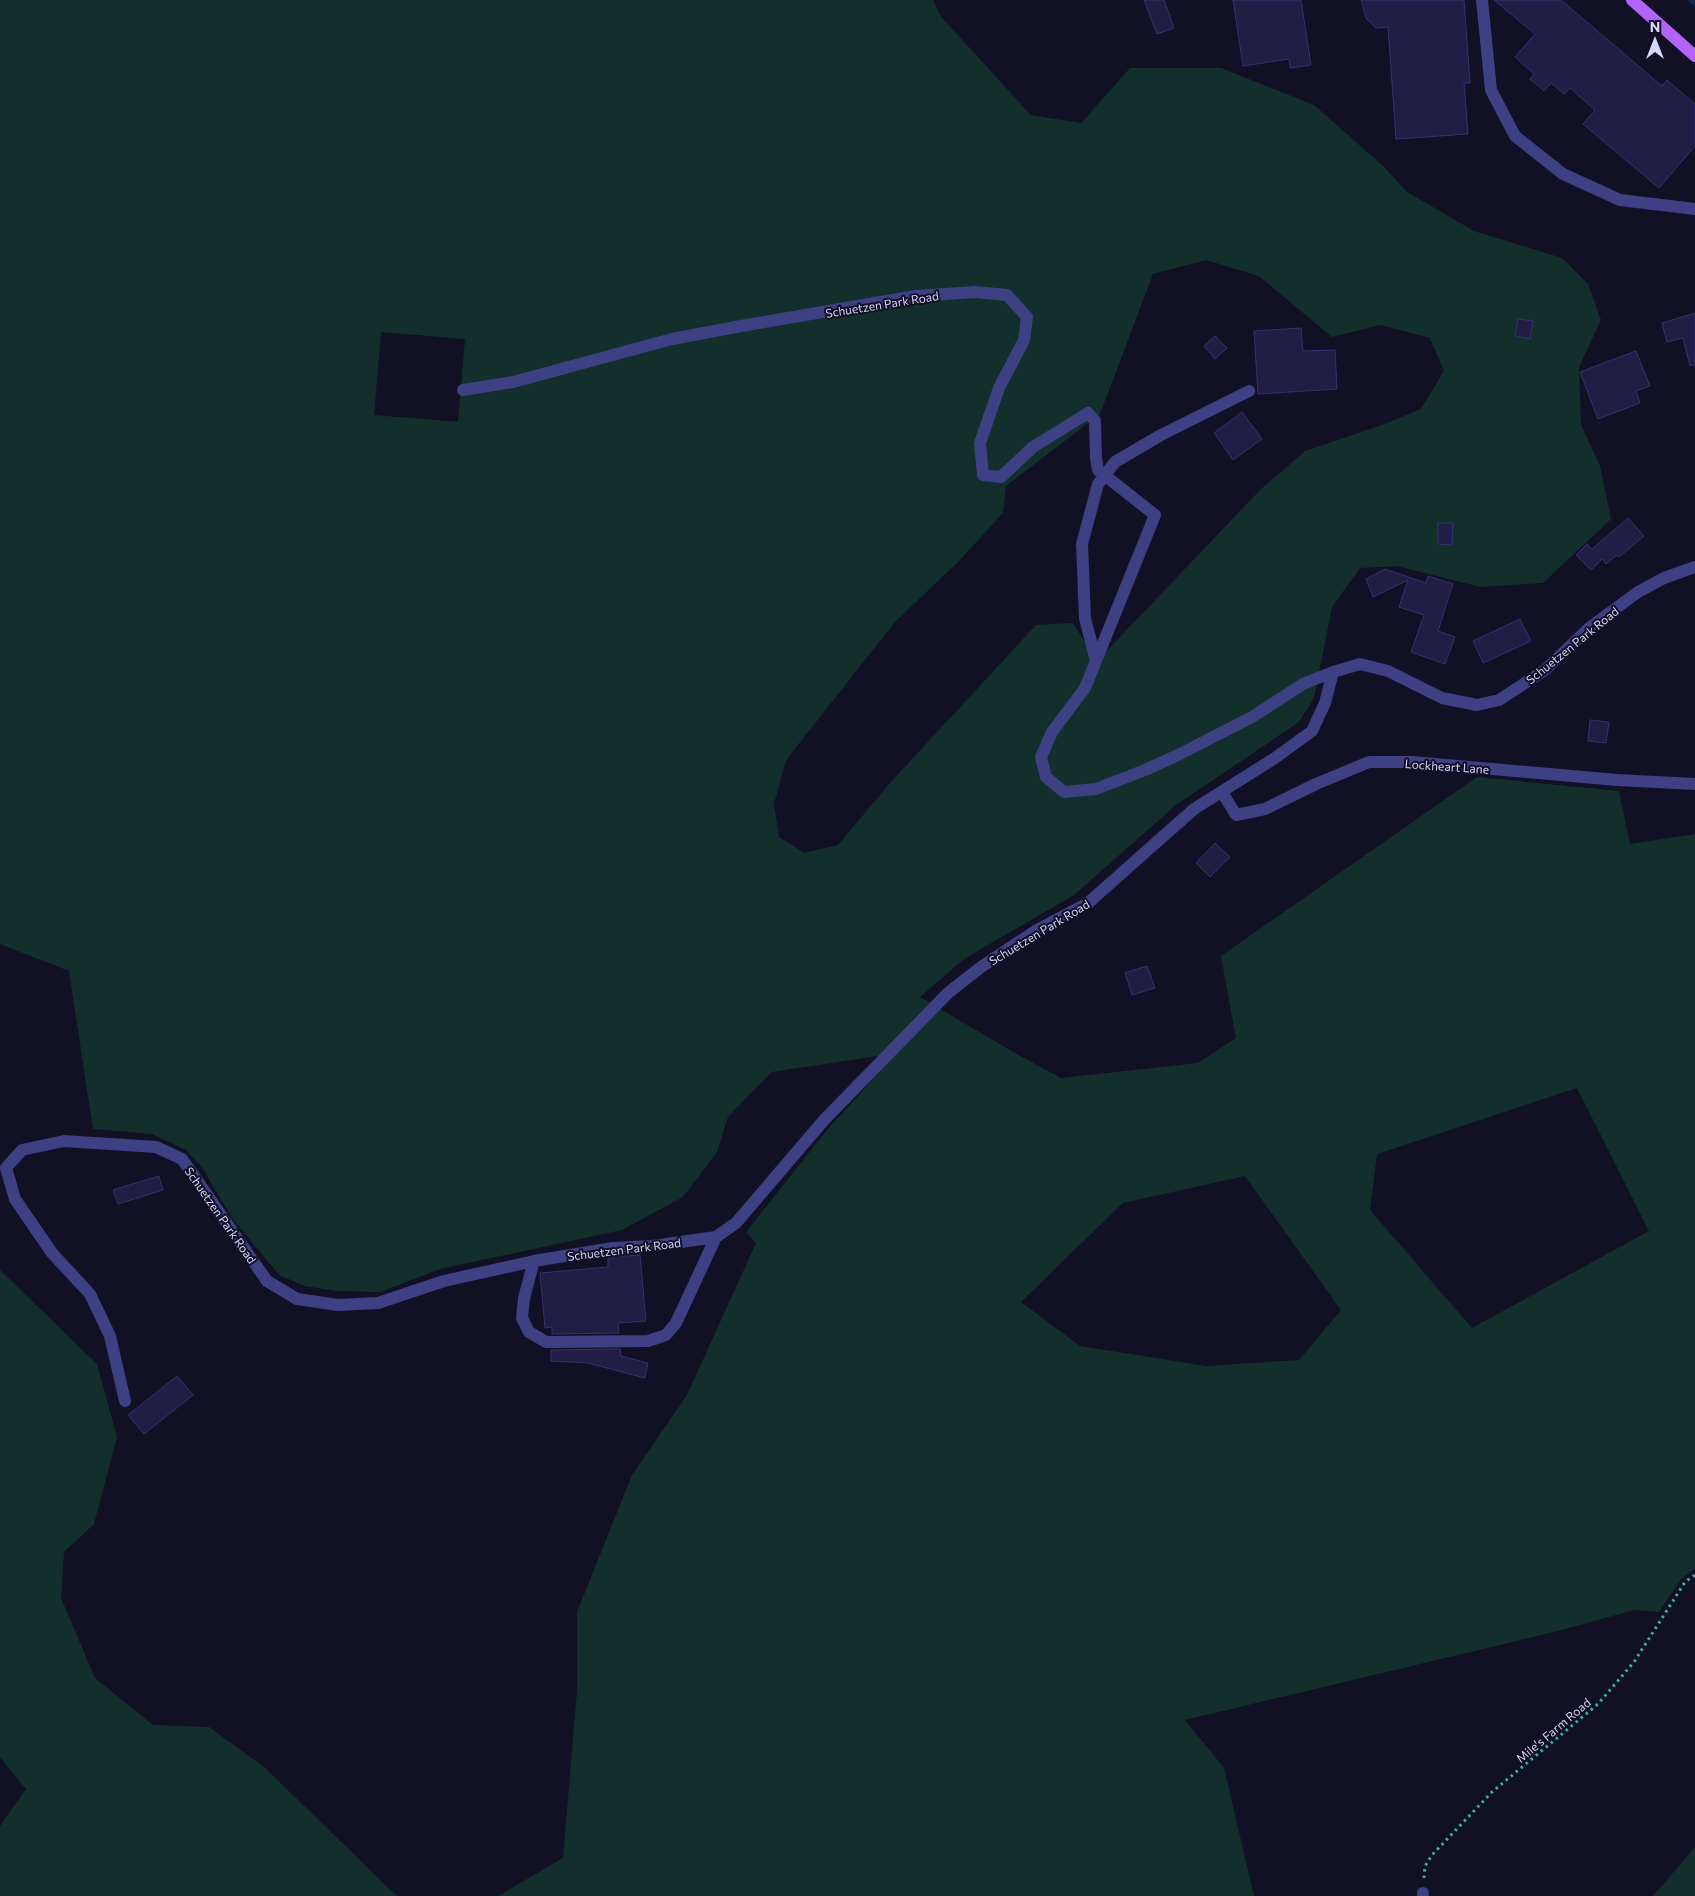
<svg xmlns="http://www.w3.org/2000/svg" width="1695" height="1896" font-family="Commissioner,sans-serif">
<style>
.green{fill:#132f2c;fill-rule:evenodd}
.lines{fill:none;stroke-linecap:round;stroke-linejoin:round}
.stream{stroke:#112a49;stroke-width:5.5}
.building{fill:#221d45;stroke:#383070}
.path{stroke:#35b2a1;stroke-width:3;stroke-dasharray:2.5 4;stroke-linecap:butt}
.minor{stroke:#3d4082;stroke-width:12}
.major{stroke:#b463f8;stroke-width:12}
.labels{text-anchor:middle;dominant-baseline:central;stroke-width:4;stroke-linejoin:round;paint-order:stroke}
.street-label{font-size:12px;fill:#d8d6fd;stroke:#121025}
</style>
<rect width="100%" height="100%" fill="#121025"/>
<!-- green -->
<path class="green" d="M0 0H933L942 18 1031 115 1081 123 1130 68H1221L1314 105 1382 165 1407 192 1474 231 1562 258 1588 284 1601 320 1579 367 1581 425 1600 466 1611 519 1543 583 1481 587 1397 566 1360 568 1332 607 1314 698 1299 722 1176 805 1074 895 964 959 920 997 1020 1056 1061 1078 1198 1063 1236 1038 1221 956 1477 777 1619 791 1630 844 1695 834V1569L1682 1578 1659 1612 1634 1610 1554 1632 1185 1720 1224 1768 1254 1896H498L563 1858 577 1691V1612L632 1475 687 1395 756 1243 746 1232 827 1130 897 1053 772 1072 728 1117 717 1152 683 1197 622 1230 440 1269 380 1292 336 1291 305 1286 279 1275 232 1218 203 1169 186 1150 152 1134 93 1129 69 971 0 944ZM1206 260 1259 276 1332 337 1381 325 1430 338 1444 371 1421 409 1382 425 1305 451 1260 490 1097 661 1073 623 1036 625 890 783 838 845 804 853 779 837 774 804 786 760 895 622 958 562 1003 513 1006 486 1100 414 1153 274ZM381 332 465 339 458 422 374 415ZM1577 1088 1649 1231 1472 1328 1370 1210 1377 1154ZM1245 1176 1341 1310 1299 1360 1206 1366 1080 1346 1021 1302 1123 1203Z
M0 1270 97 1364 117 1437 94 1524 64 1552 61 1598 95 1678 153 1725 209 1727 264 1767 397 1896H0V1826L26 1789 0 1757Z
M1695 1847V1896H1653Z"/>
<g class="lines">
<!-- stream -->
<path class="stream" d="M1691 0 1695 3"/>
</g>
<!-- building -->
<path class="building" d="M1144 0H1164L1174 28 1157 34Z
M1233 0H1301L1311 65 1290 68 1289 59 1243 66Z
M1361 0H1464L1470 83H1464L1468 134 1396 139 1388 27 1376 28 1366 18Z
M1494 0H1561L1662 86 1667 80 1695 104V146L1659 188 1583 124 1595 110 1570 88 1564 94 1551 83 1544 91 1530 79 1534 74 1515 57 1535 34Z
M1695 313V365L1690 366 1683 338 1667 342 1662 323Z
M1518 319 1533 321 1530 339 1515 336Z
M1301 328 1303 351 1335 350 1337 389 1258 394 1254 331Z
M1215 336 1227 348 1215 359 1204 346Z
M1636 351 1650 386 1636 391 1640 403 1598 419 1580 372Z
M1242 412 1262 439 1233 460 1214 433Z
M1628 518 1644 536 1619 557 1617 555 1606 564 1602 559 1591 570 1576 555 1587 544 1592 549Z
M1438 523H1453L1452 545 1438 544Z
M1385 569 1426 583 1428 576 1453 584 1438 631 1455 637 1445 664 1411 652 1424 615 1399 607 1408 580 1373 597 1366 579Z
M1520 619 1531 641 1483 663 1473 641Z
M1590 720 1609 722 1606 743 1588 741Z
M1215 843 1230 857 1210 877 1196 863Z
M1147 966 1155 988 1132 995 1125 973Z
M159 1176 163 1190 118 1204 113 1190Z
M640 1255 646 1321 618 1323 619 1333 552 1334V1327L545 1328 540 1273 608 1267V1257Z
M620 1349 621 1356 648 1363 645 1378 588 1363 551 1361V1350Z
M177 1376 193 1395 144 1434 128 1415Z"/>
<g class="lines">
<!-- path -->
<path class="path" d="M1424 1878 1425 1866 1432 1855 1492 1792 1598 1704 1634 1662 1685 1582 1695 1575"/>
<!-- minor -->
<path class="minor" d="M1482 0 1491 90 1515 136 1563 174 1620 200 1695 209
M463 390 513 382 672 339 741 326 916 296 975 292 1007 295 1027 317 1024 340 999 388 980 443 983 475 1001 477 1033 447 1088 413 1095 421 1096 458 1098 470 1155 515 1085 688 1052 732 1041 757 1046 777 1064 792 1096 789 1145 770 1178 755 1252 717 1303 684 1333 672 1360 664 1388 671 1442 698 1477 705 1499 700 1545 670 1589 628 1638 592 1664 578 1695 567
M1096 661 1085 618 1082 544 1098 484 1115 462 1161 435 1249 391
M1222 792 1236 815 1265 809 1316 784 1369 762H1412L1617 780 1695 784
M534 1261 524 1298 522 1318 529 1332 546 1342 648 1341 666 1335 676 1323 716 1237
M125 1401 110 1336 90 1294 52 1253 15 1199 6 1168 22 1150 64 1141 156 1147 182 1159 267 1281 297 1299 338 1305 378 1303 444 1281 534 1261 613 1248 652 1246 716 1237 736 1223 824 1120 948 993 981 967 1037 930 1088 903 1194 809 1275 758 1312 731 1325 703 1333 672
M1423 1893V1896"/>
<!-- major -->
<path class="major" d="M1632 0 1695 56"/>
</g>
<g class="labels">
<!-- street labels -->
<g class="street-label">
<text transform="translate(882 304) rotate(-9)">Schuetzen Park Road</text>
<text transform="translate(1572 645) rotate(-39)">Schuetzen Park Road</text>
<text transform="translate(1447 766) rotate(4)">Lockheart Lane</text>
<text transform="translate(1039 932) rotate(-31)">Schuetzen Park Road</text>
<text transform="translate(221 1215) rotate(55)">Schuetzen Park Road</text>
<text transform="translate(624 1249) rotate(-7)">Schuetzen Park Road</text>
<text transform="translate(1553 1730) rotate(-40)">Mile's Farm Road</text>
</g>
</g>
<!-- north arrow -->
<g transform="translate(1655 40)" stroke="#121025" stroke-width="4" paint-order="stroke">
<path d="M0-4L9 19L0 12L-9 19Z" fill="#d8d6fd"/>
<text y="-8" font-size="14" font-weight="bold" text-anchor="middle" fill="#d8d6fd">N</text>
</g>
</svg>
